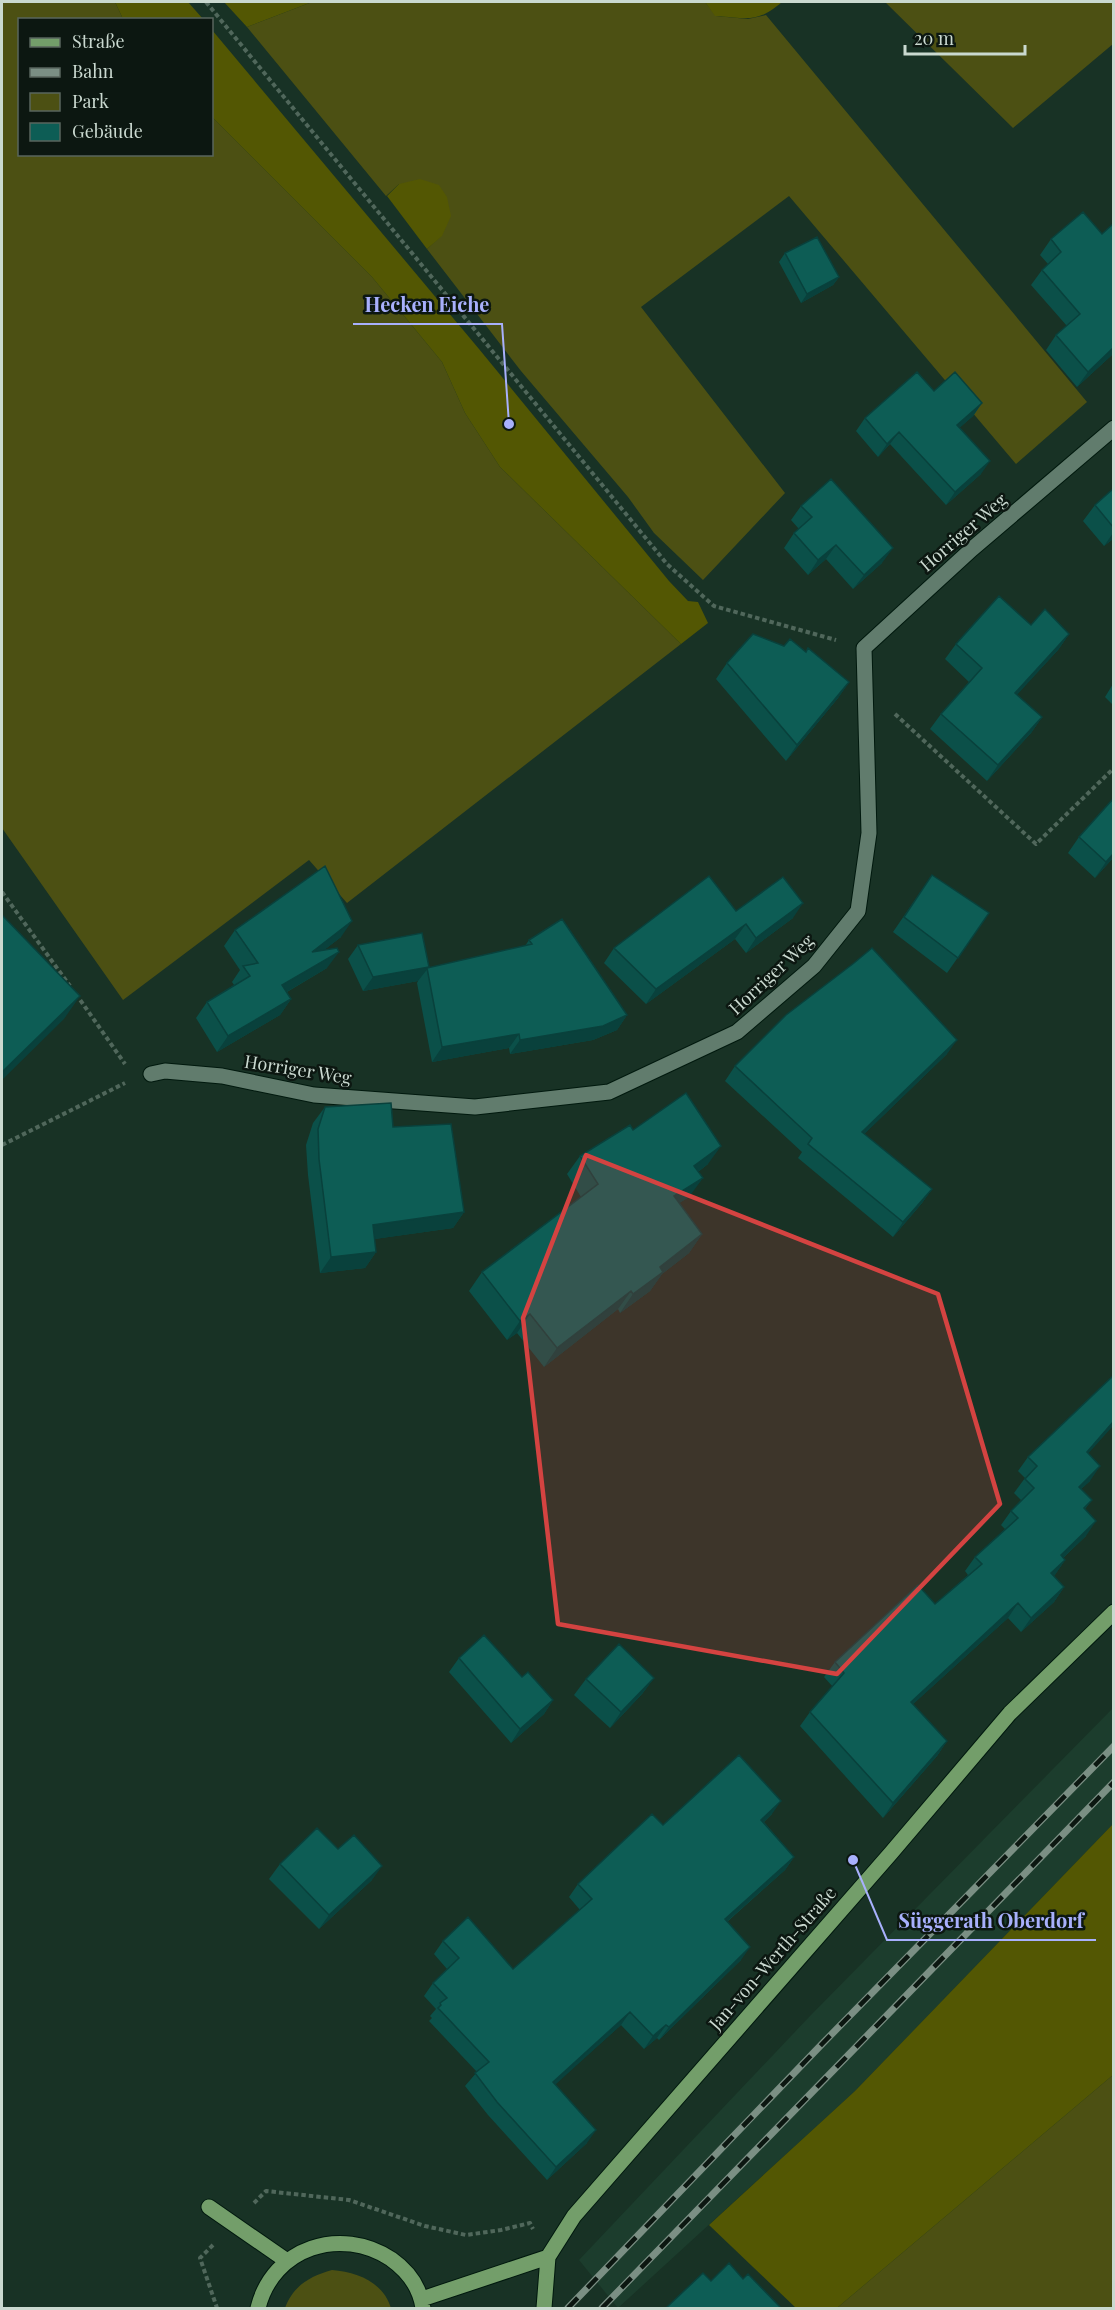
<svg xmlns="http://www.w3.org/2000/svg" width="1115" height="2310" font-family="'Playfair Display',serif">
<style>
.built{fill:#1c3d2d}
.green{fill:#4c5013}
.forest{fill:#535703}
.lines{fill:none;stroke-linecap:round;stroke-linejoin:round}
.minor-casing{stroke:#01190e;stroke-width:17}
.major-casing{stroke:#01190e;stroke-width:17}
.path{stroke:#50675b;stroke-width:4;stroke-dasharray:4.5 3;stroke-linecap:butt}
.minor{stroke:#617c6d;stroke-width:15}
.major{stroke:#739e6a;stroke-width:15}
.rail-casing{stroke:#7b8f84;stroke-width:7}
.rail{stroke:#0c1711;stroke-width:4.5;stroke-dasharray:14;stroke-linecap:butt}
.wall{fill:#0b5049}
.shaded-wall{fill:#09413c}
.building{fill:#0d5d55;stroke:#09413c;stroke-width:1.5}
.marked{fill:#d44341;fill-opacity:0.2;stroke:#d44341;stroke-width:4.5;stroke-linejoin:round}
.labels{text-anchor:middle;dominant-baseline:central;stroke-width:5;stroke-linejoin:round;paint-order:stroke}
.street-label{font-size:18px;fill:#cad9d0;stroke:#0c1711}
.leader{fill:none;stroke:#a8b0fc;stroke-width:2}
.callout-dot{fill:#a8b0fc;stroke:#0c1711;stroke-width:2}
.callout-label{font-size:20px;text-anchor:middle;font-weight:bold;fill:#a8b0fc;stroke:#0c1711;stroke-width:5;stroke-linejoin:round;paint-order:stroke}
</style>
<rect width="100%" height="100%" fill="#183225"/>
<!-- built -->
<path class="built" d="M1113 1708V1824L855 2091 618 2308 579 2260 810 2016Z"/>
<!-- green -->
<path class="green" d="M2 2H115L123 19 20 20V154H212V117L372 277 442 362 465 413 500 467 681 644 347 903 309 860 123 1000 2 828Z
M312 2H705L716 16 748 19 766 15 1087 402 1016 464 789 196 641 307 785 493 703 580 654 533 628 497 521 371 427 249 441 236 399 184 386 196 247 27Z
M885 2H1113V44L1013 128Z
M1113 2075V2308H837Z
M332 2270C357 2272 383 2282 391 2308H285C293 2286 310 2276 332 2270Z"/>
<!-- forest -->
<path class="forest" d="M115 2H188L203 19H123Z
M224 2H312L247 27Z
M705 2H782C756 24 748 18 715 16Z
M212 30 479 349 669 581 688 601 698 602 708 623 681 644 500 467 465 413 442 362 372 277 212 117Z
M420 179 439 185 447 197 451 216 442 236 427 249 387 196 399 184Z
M1113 1824V2075L837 2308H796L709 2225 855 2091Z"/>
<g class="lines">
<defs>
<path id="minor" d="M151 1074 165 1071 222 1076 314 1095 475 1107 609 1092 737 1032 814 966 858 911 869 833 864 648 972 549 1114 428"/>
<path id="major" d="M209 2207 287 2261
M422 2299 548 2257
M258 2308C273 2247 341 2226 391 2259 408 2271 420 2288 423 2308
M544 2308 548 2257 574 2216 891 1853 1010 1713 1114 1612"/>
</defs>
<!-- minor casing -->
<use href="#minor" class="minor-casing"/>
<!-- major casing -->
<use href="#major" class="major-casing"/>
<!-- path -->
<path class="path" d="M206 2 667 564 714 606 836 640
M895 714 1036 844 1114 768
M2 892 70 986
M76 994 125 1064
M2 1145 125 1083
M254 2203 266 2191 349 2200 425 2226 466 2235 501 2230 530 2223 533 2229
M213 2245 200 2258 217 2308"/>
<!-- minor -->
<use href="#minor" class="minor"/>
<!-- major -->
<use href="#major" class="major"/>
<defs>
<path id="rail" d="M568 2308 823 2043 1114 1746
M602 2308 1114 1782"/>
</defs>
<!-- rail casing -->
<use href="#rail" class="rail-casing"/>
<!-- rail -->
<use href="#rail" class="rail"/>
</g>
<!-- wall -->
<path class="wall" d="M1102 234 1113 354 1077 387 1046 350 1056 335 1067 326 1031 285 1042 270 1048 264 1040 255 1051 239Z
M785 253 839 277 833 285 801 303 779 262Z
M934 391 982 403 973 416 959 428 981 474 946 505 890 444 878 457 856 431 865 418Z
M1113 489V539L1104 546 1083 521 1095 505Z
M801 506 882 563 853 589 826 559 808 575 784 548 794 533 799 529 791 520Z
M1031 625 1069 634 1058 650 1016 695 1042 717 1031 733 987 781 930 729 941 714 969 682 945 659 956 644Z
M784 646 806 652 849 682 838 698 786 761 716 679 727 663Z
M1113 684V705L1105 697Z
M1079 837 1113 858 1095 878 1068 853Z
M932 875 989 913 947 973 893 932Z
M736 911 793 918 746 953 735 939 646 1004 604 963 614 948Z
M235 930 341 937 324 950 327 968 287 992 291 999 280 1015 217 1052 196 1018 207 1002 234 985 232 982 240 970 224 946Z
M529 940 627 1015 617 1030 593 1040 510 1054 509 1048 432 1062 417 983 418 981 363 991 348 959 358 945 428 968 525 946Z
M947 1054 864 1134 932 1189 922 1203 893 1237 798 1158 802 1152 725 1081 735 1066Z
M325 1107 393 1127 464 1212 453 1228 374 1239 376 1252 365 1268 320 1273 308 1175 306 1145 313 1123Z
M633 1130 708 1164 698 1172 689 1197 679 1203 702 1234 689 1253 662 1274 650 1291 620 1313 618 1309 544 1367 517 1333 507 1340 469 1291 482 1272 581 1197 567 1174 580 1156Z
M1088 1454 1090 1481 1081 1489 1092 1500 1085 1509 1086 1536 1063 1558 1065 1560 1054 1576 1064 1587 1054 1602 1021 1632 1008 1618 913 1704 947 1741 937 1756 883 1818 800 1726 810 1712 833 1687 824 1677 835 1662 935 1604 968 1575 965 1571 975 1557 1005 1529 1001 1525 1011 1511 1021 1500 1014 1493 1025 1478 1018 1471 1028 1457Z
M459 1658 522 1677 553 1700 544 1714 511 1743 449 1672Z
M654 1678 642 1694 610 1728 574 1695 586 1679Z
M772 1814 764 1822 794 1857 785 1870 727 1922 741 1960 659 2040 657 2038 644 2049 621 2025 555 2084 587 2143 547 2180 488 2115 465 2086 477 2072 429 2021 432 2018 430 2016 436 2009 424 1996 433 1983 447 1969 434 1954 443 1941 513 1969 580 1910 569 1897 578 1884 663 1825Z
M338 1849 372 1880 319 1929 269 1879 280 1864Z"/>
<!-- shaded-wall -->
<path class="shaded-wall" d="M839 277 833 285 801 303 807 294Z
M1113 348V354L1077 387 1088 372Z
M982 403 973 416 948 438 957 425Z
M899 432 890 444 878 457 887 444Z
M990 461 981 474 946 505 955 492Z
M1113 533V539L1104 546Z
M836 545 826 559 808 575 818 560Z
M893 548 882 563 853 589 864 575Z
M1069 634 1058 650 1004 709 1015 693Z
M849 682 838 698 786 761 797 745Z
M1042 717 1031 733 987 781 998 765Z
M1113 854V858L1095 878 1106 862Z
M803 903 793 918 746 953 756 938Z
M352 921 341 937 301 968 312 952Z
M746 924 735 939 646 1004 656 989Z
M339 952 327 968 271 1001 282 985Z
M429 967 418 981 363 991 373 977Z
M80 996 64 1019 2 1080V1072Z
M291 999 280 1015 217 1052 228 1036Z
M627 1015 617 1030 593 1040 510 1054 520 1040Z
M519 1034 509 1048 432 1062 442 1047Z
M957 1040 947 1054 852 1146 862 1132Z
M721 1146 708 1164 681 1185 694 1166Z
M703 1178 689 1197 661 1215 674 1196Z
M932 1189 922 1203 893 1237 903 1222Z
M464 1212 453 1228 361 1241 373 1225Z
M702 1234 689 1253 662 1274 650 1291 620 1313 633 1294 660 1267Z
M376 1252 365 1268 320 1273 331 1257Z
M631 1291 618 1309 544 1367 557 1348Z
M530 1314 517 1333 507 1340 520 1321Z
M1113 1422V1426L1076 1467 1087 1452Z
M1100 1466 1090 1481 1068 1501 1079 1487Z
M1096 1521 1086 1536 1050 1570 1061 1555Z
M1065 1560 1055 1575 1041 1588 1051 1573Z
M1064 1587 1054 1602 1021 1632 1031 1618Z
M1018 1603 1008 1618 900 1716 911 1702Z
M654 1678 642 1694 610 1728 621 1712Z
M553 1700 544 1714 511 1743 520 1729Z
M947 1741 937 1756 883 1818 893 1803Z
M781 1801 772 1814 752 1833 761 1820Z
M794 1857 785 1870 715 1932 725 1919Z
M382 1866 372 1880 319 1929 329 1915Z
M750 1947 741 1960 659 2040 669 2027Z
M630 2012 621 2025 544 2095 553 2082Z
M666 2025 657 2038 644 2049 653 2036Z
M596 2130 587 2143 547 2180 556 2167Z"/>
<!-- building -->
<path class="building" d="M1083 212 1102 234 1113 224V348L1088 372 1056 335 1080 314 1042 270 1061 252 1051 239Z
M817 237 839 277 807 294 785 253Z
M917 372 934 391 955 372 982 403 957 425 990 461 955 492 899 432 887 444 865 418Z
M831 479 893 548 864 575 836 545 818 560 794 533 812 517 801 506Z
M1113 489V527L1095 505Z
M999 596 1031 625 1045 609 1069 634 1015 693 1042 717 998 765 941 714 982 668 956 644Z
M753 634 784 646 790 639 806 652 808 648 849 682 797 745 727 663Z
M1113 799V854L1106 862 1079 837Z
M325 866 352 921 312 952 337 948 339 952 282 985 291 999 228 1036 207 1002 250 976 243 966 258 963 235 930Z
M932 875 989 913 958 958 904 917Z
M709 876 736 911 783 877 803 903 756 938 746 924 656 989 614 948Z
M2 915 80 996 2 1072Z
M562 919 627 1015 603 1026 520 1040 519 1034 442 1047 427 968 532 944 529 940Z
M422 933 429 967 373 977 358 945Z
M872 948 957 1040 862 1132 932 1189 903 1222 808 1144 812 1138 735 1066 786 1015 854 963Z
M686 1093 721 1146 694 1166 703 1178 674 1196 702 1234 660 1267 663 1272 633 1294 631 1291 557 1348 530 1314 520 1321 482 1272 598 1184 580 1156 630 1125 633 1130Z
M391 1103 393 1127 451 1124 464 1212 373 1225 376 1252 331 1257 319 1159 318 1129 325 1107Z
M1113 1376V1422L1087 1452 1100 1466 1079 1487 1092 1500 1084 1508 1096 1521 1061 1555 1065 1560 1051 1573 1064 1587 1031 1618 1018 1603 911 1702 947 1741 893 1803 810 1712 844 1673 835 1662 918 1585 935 1604 982 1564 975 1557 1018 1518 1011 1511 1034 1488 1025 1479 1037 1466 1028 1457Z
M484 1635 522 1677 528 1672 553 1700 520 1729 459 1658Z
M619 1644 654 1678 621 1712 586 1679Z
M739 1755 781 1801 761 1820 794 1857 725 1919 750 1947 669 2027 666 2025 653 2036 630 2012 553 2082 596 2130 556 2167 497 2102 475 2073 489 2062 438 2008 441 2005 440 2003 447 1998 433 1983 459 1958 443 1941 468 1917 513 1969 592 1899 578 1884 619 1845 652 1814 663 1825Z
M317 1828 338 1849 354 1835 382 1866 329 1915 280 1864Z
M729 2263 743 2279 748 2274 781 2308H666L703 2273 711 2281Z"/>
<!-- marked area -->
<path class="marked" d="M586 1155 938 1294 1000 1504 837 1674 558 1624 523 1318Z"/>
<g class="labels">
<!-- street labels -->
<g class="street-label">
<text transform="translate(963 532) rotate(-41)">Horriger Weg</text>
<text transform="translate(771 974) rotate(-43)">Horriger Weg</text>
<text transform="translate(298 1069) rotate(9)">Horriger Weg</text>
<text transform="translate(772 1958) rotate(-49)">Jan-von-Werth-Straße</text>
</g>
</g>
<!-- callouts -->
<path class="leader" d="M509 424L502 324H353M853 1860L887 1940H1096"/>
<g class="callout-dot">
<circle cx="509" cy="424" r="6"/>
<circle cx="853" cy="1860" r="6"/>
</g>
<g class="callout-label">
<text x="427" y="312">Hecken Eiche</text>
<text x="991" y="1928">Süggerath Oberdorf</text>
</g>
<!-- border -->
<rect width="1115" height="2310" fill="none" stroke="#cad9d0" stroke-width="6"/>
<!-- legend -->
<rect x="18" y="18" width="195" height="138" fill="#0c1711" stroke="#58655d" stroke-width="1.5"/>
<rect x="30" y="38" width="30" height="9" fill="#739e6a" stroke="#58655d" stroke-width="1.5"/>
<text x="72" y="48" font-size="18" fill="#cad9d0">Straße</text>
<rect x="30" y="68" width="30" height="9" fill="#7b8f84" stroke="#58655d" stroke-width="1.5"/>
<text x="72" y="78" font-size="18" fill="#cad9d0">Bahn</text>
<rect x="30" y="93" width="30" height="18" fill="#4c5013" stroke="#58655d" stroke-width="1.5"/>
<text x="72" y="108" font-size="18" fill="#cad9d0">Park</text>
<rect x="30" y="123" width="30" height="18" fill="#0d5d55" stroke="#58655d" stroke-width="1.5"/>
<text x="72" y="138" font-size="18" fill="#cad9d0">Gebäude</text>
<!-- scale -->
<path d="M905 45v9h120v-9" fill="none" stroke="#cad9d0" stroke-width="3"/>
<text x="914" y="45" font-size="18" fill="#cad9d0" stroke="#0c1711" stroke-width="4.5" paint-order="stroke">20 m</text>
</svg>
